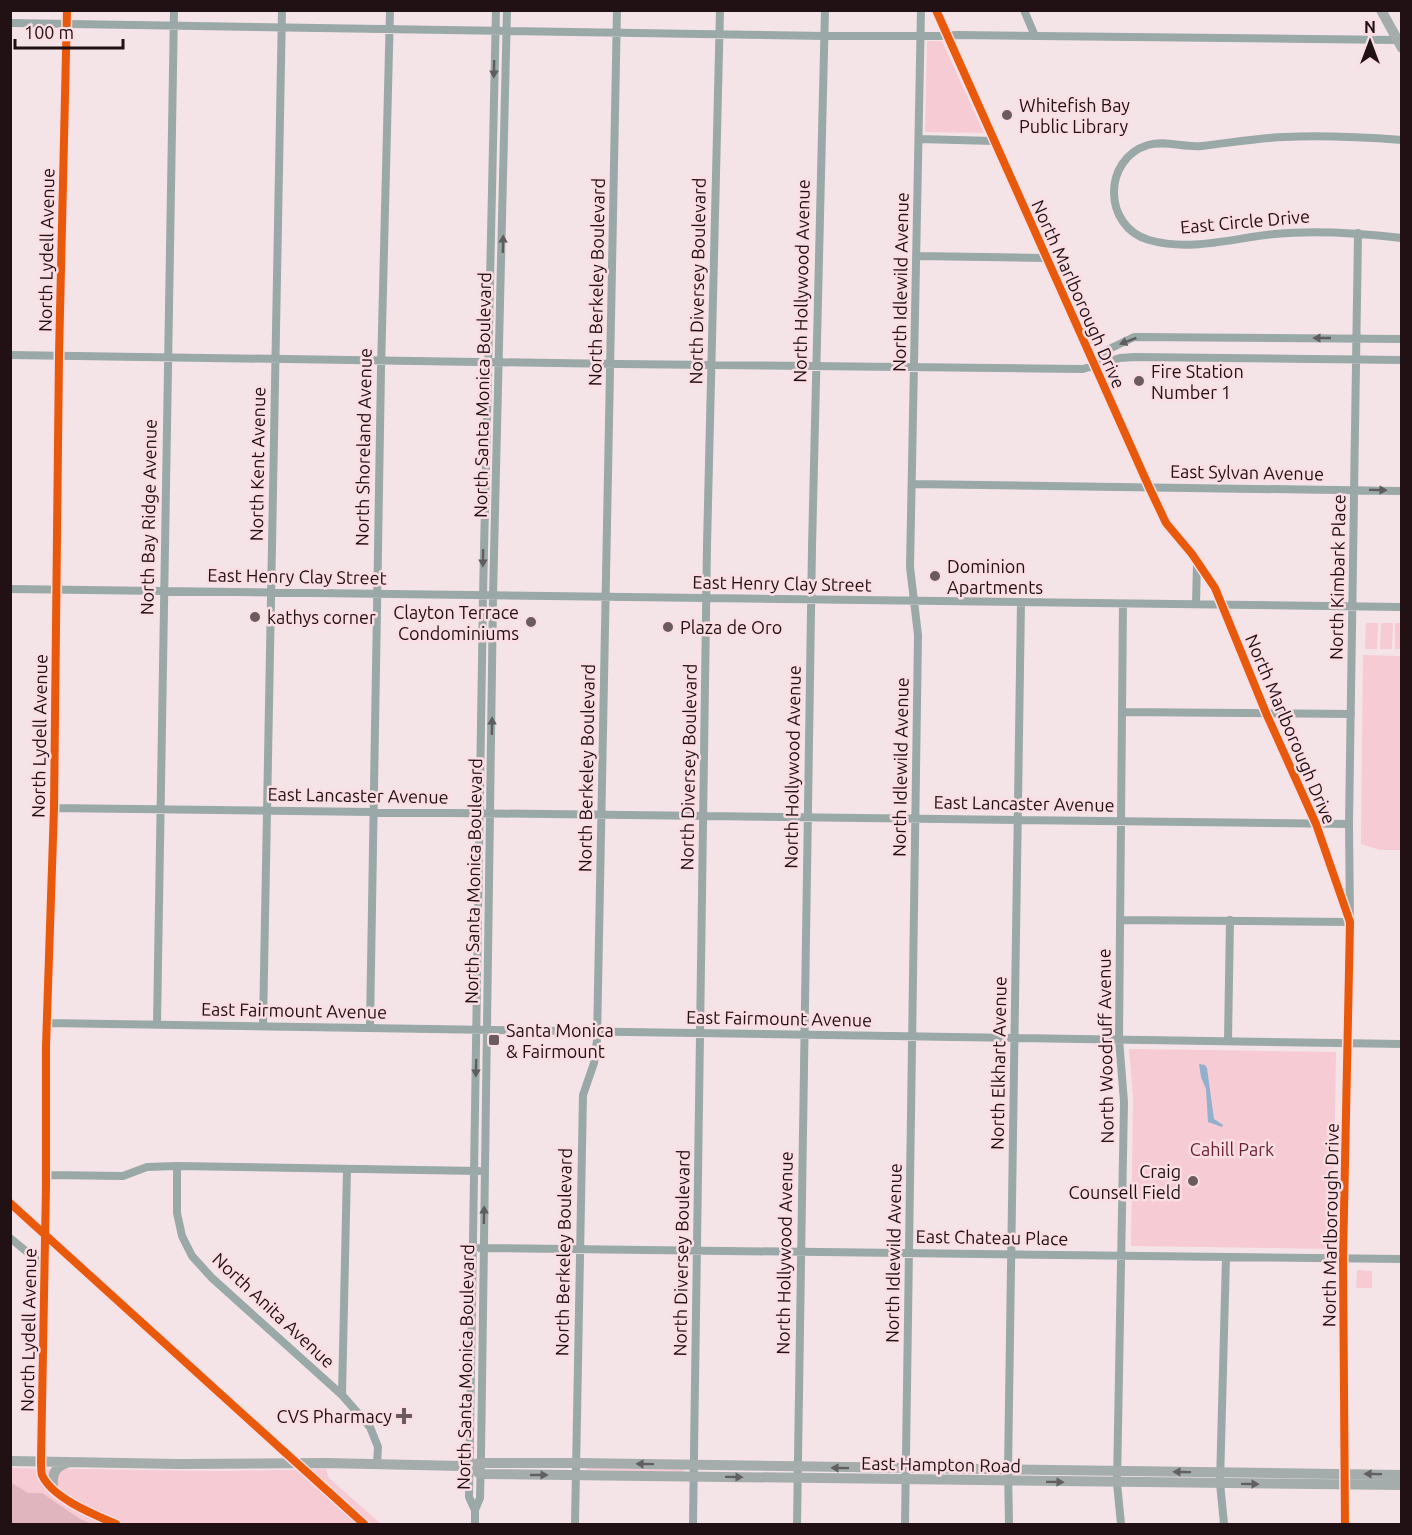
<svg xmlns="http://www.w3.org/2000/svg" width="1412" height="1535" font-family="Ubuntu,sans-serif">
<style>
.green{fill:#f6cbd4}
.forest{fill:#e1b5be}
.water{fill:#91b0ce}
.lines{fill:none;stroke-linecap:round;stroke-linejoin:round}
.minor{stroke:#9aa9a7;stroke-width:8}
.major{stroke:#a4adab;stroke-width:10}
.cycleway-casing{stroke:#fadee3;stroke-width:11}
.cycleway{stroke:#e8590c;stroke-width:8}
.oneway{fill:#5e5d5e}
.oneway2{fill:#625f60}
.poi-dot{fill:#6b5b5e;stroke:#fadee3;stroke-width:2}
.labels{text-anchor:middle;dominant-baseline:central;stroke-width:5;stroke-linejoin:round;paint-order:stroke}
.poi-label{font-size:18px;fill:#211115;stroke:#fadee3;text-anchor:start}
.street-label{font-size:18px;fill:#211115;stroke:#fadee3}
.park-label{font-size:18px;fill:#6b1c36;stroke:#fadee3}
</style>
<rect width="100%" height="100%" fill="#f4e4e7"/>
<!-- green -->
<path class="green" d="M927 41H942L984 133 925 132Z
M1366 623H1378L1377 649H1365Z
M1381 623H1393L1392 649H1380Z
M1395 623H1401V649H1395Z
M1363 655 1401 656V850H1380L1361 844Z
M1129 1049 1336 1052 1333 1249 1131 1246 1133 1097Z
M1357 1270 1372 1271V1288H1356Z
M11 1468 224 1471 326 1469 329 1478 381 1524H11Z
M586 1468 684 1469V1470L683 1472 588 1470Z"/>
<!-- forest -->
<path class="forest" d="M10 1482 28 1493H42L80 1519 92 1524H11Z"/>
<!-- water -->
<path class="water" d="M1199 1064 1205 1065 1207 1068 1214 1119 1223 1125 1222 1127 1208 1122 1206 1089 1201 1077Z"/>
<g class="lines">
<!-- minor -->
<path class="minor" d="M67 10 59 355 54 808 46 1046V1186L41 1461C41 1465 41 1472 42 1475 52 1498 95 1515 116 1524
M936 10 1149 487 1166 523 1192 554 1215 588 1266 713 1316 824 1350 922 1343 1259 1345 1524
M1024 10 1035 36
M10 23 824 36H939L957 35 1397 40
M919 139 994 141
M1402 140C1362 137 1323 135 1284 137 1256 138 1229 143 1202 146 1184 148 1166 140 1148 145 1102 159 1103 227 1149 240 1191 252 1233 238 1275 234 1317 230 1359 233 1402 238
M917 256 1045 258
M10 355 618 364 1083 369 1120 358 1134 357 1402 360
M1094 365 1101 353 1134 337 1402 339
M912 484 1402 491
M10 589 1402 607
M1196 604 1197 562
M1123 712 1351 714
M54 808 1349 824
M1121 920 1350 922 1349 824 1358 233
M47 1023 1402 1044
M157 1024 174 10
M263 1026 282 10
M370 1027 381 370 390 10
M1228 1040 1230 920
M177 1166V1213L182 1236 192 1256 212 1278 342 1395 370 1427 378 1447 377 1464
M46 1175 123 1176 147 1167 177 1166 479 1171
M10 1238 43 1265
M480 1248 1402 1259
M342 1395 347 1170
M475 1510 469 1497 483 596 496 10
M475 1524V1510L480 1498 481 1456 493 596 507 10
M575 1524 583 1095 594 1063 597 1040 617 10
M693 1524 707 545 720 10
M797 1524 812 547 825 10
M905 1524 918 635 910 567 921 10
M1009 1524 1008 1469 1021 602
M1121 1524 1117 1483 1124 1102 1119 1039 1123 604
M1224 1524 1220 1483 1226 1257"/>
<!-- major -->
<path class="major" d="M1381 10 1402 48
M10 1461 179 1464 325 1463 462 1466 481 1463H576L1402 1475
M470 1466 480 1474 1402 1485
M53 1488C52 1475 54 1467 67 1463"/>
<defs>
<path id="cycleway" d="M67 10 59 355 54 808 46 1046V1186L41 1461C41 1465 41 1472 42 1475 52 1498 95 1515 116 1524
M936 10 1149 487 1166 523 1192 554 1215 588 1266 713 1316 824 1350 922 1343 1259 1345 1524
M10 1203 364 1524"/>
</defs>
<!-- cycleway casing -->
<use href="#cycleway" class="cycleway-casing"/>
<!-- cycleway -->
<use href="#cycleway" class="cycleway"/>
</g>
<!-- one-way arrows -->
<defs><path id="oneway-solid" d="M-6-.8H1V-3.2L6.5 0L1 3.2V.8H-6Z" transform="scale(1.5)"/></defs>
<g class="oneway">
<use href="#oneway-solid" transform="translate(494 69) rotate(91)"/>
<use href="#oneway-solid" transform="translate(503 244) rotate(-89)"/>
<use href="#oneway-solid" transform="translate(1322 338) rotate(-180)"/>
<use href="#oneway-solid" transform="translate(1128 341) rotate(159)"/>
<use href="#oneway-solid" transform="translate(1378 490) rotate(1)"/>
<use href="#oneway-solid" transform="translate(483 558) rotate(91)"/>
<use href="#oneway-solid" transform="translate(492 726) rotate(-89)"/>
<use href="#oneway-solid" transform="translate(476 1068) rotate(91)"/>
<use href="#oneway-solid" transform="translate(484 1215) rotate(-89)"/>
</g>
<g class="oneway2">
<use href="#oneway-solid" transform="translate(645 1464) rotate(-179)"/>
<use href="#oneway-solid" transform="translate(840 1468) rotate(-179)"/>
<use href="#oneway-solid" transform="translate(1182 1472) rotate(-179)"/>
<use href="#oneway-solid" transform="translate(1373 1474) rotate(-179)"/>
<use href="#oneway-solid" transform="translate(539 1475)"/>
<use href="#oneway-solid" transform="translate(734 1477) rotate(1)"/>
<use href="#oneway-solid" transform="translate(1055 1482) rotate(1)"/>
<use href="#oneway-solid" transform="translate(1250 1484) rotate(1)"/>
</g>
<!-- markers -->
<g class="poi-dot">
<circle cx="1007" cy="115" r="6"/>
<circle cx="1139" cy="381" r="6"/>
<circle cx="935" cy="576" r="6"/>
<circle cx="255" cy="617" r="6"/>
<circle cx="531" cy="622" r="6"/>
<circle cx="668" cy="627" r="6"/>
<rect x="488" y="1034" width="12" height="12" rx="3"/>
<circle cx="1193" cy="1181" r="6"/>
<path d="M401 1407h6v6h6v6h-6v6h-6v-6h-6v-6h6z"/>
</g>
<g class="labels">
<!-- poi labels -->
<g class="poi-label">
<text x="1019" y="105">Whitefish Bay<tspan x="1019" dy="21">Public Library</tspan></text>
<text x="1151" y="371">Fire Station<tspan x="1151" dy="21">Number 1</tspan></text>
<text x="947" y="566">Dominion<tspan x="947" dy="21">Apartments</tspan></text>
<text x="519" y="612" text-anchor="end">Clayton Terrace<tspan x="519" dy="21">Condominiums</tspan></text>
<text x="267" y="617">kathys corner</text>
<text x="680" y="627">Plaza de Oro</text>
<text x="506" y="1030">Santa Monica<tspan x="506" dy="21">&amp; Fairmount</tspan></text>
<text x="1181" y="1171" text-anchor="end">Craig<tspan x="1181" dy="21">Counsell Field</tspan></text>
<text x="392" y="1416" text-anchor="end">CVS Pharmacy</text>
</g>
<!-- street labels -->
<g class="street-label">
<text transform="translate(1245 221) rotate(-5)">East Circle Drive</text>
<text transform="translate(46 250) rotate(-89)">North Lydell Avenue</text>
<text transform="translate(697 281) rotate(-89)">North Diversey Boulevard</text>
<text transform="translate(801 281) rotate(-89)">North Hollywood Avenue</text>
<text transform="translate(596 282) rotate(-89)">North Berkeley Boulevard</text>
<text transform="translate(900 282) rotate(-89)">North Idlewild Avenue</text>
<text transform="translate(1079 294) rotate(66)">North Marlborough Drive</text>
<text transform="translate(482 395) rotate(-89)">North Santa Monica Boulevard</text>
<text transform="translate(363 447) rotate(-89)">North Shoreland Avenue</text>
<text transform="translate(257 464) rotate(-89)">North Kent Avenue</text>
<text transform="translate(1247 472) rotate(1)">East Sylvan Avenue</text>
<text transform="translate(148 517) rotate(-89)">North Bay Ridge Avenue</text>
<text transform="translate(297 576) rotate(1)">East Henry Clay Street</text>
<text transform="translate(1337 577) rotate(-89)">North Kimbark Place</text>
<text transform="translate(782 583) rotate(1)">East Henry Clay Street</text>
<text transform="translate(1291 729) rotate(67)">North Marlborough Drive</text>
<text transform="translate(39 736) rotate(-89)">North Lydell Avenue</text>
<text transform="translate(688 767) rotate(-89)">North Diversey Boulevard</text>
<text transform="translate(792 767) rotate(-89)">North Hollywood Avenue</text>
<text transform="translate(900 767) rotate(-89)">North Idlewild Avenue</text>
<text transform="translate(586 768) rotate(-89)">North Berkeley Boulevard</text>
<text transform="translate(358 795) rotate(1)">East Lancaster Avenue</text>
<text transform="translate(1024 803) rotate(1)">East Lancaster Avenue</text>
<text transform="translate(473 881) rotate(-89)">North Santa Monica Boulevard</text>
<text transform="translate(294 1010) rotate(1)">East Fairmount Avenue</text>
<text transform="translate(779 1018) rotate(1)">East Fairmount Avenue</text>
<text transform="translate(1105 1046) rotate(-91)">North Woodruff Avenue</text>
<text transform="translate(998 1063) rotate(-89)">North Elkhart Avenue</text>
<text transform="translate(1330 1225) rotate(-89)">North Marlborough Drive</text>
<text transform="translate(992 1237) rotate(1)">East Chateau Place</text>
<text transform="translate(563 1252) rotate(-89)">North Berkeley Boulevard</text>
<text transform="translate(681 1253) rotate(-89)">North Diversey Boulevard</text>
<text transform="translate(784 1253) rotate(-89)">North Hollywood Avenue</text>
<text transform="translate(893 1253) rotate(-89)">North Idlewild Avenue</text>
<text transform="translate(274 1310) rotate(43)">North Anita Avenue</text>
<text transform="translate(28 1330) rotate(-89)">North Lydell Avenue</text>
<text transform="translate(465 1367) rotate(-89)">North Santa Monica Boulevard</text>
<text transform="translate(941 1464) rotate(1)">East Hampton Road</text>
</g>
<!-- park labels -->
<g class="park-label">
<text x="1232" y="1149">Cahill Park</text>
</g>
</g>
<!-- border -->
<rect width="1412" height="1535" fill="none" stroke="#211115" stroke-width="24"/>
<!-- north arrow -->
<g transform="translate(1370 42)" stroke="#fadee3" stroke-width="4.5" paint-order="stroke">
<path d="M0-4.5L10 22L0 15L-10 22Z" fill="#211115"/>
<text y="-9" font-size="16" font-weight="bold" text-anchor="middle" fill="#211115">N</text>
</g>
<!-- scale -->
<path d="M15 39v9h108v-9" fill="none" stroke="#211115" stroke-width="3"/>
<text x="24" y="39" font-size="18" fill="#211115" stroke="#fadee3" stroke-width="4.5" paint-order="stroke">100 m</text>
</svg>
